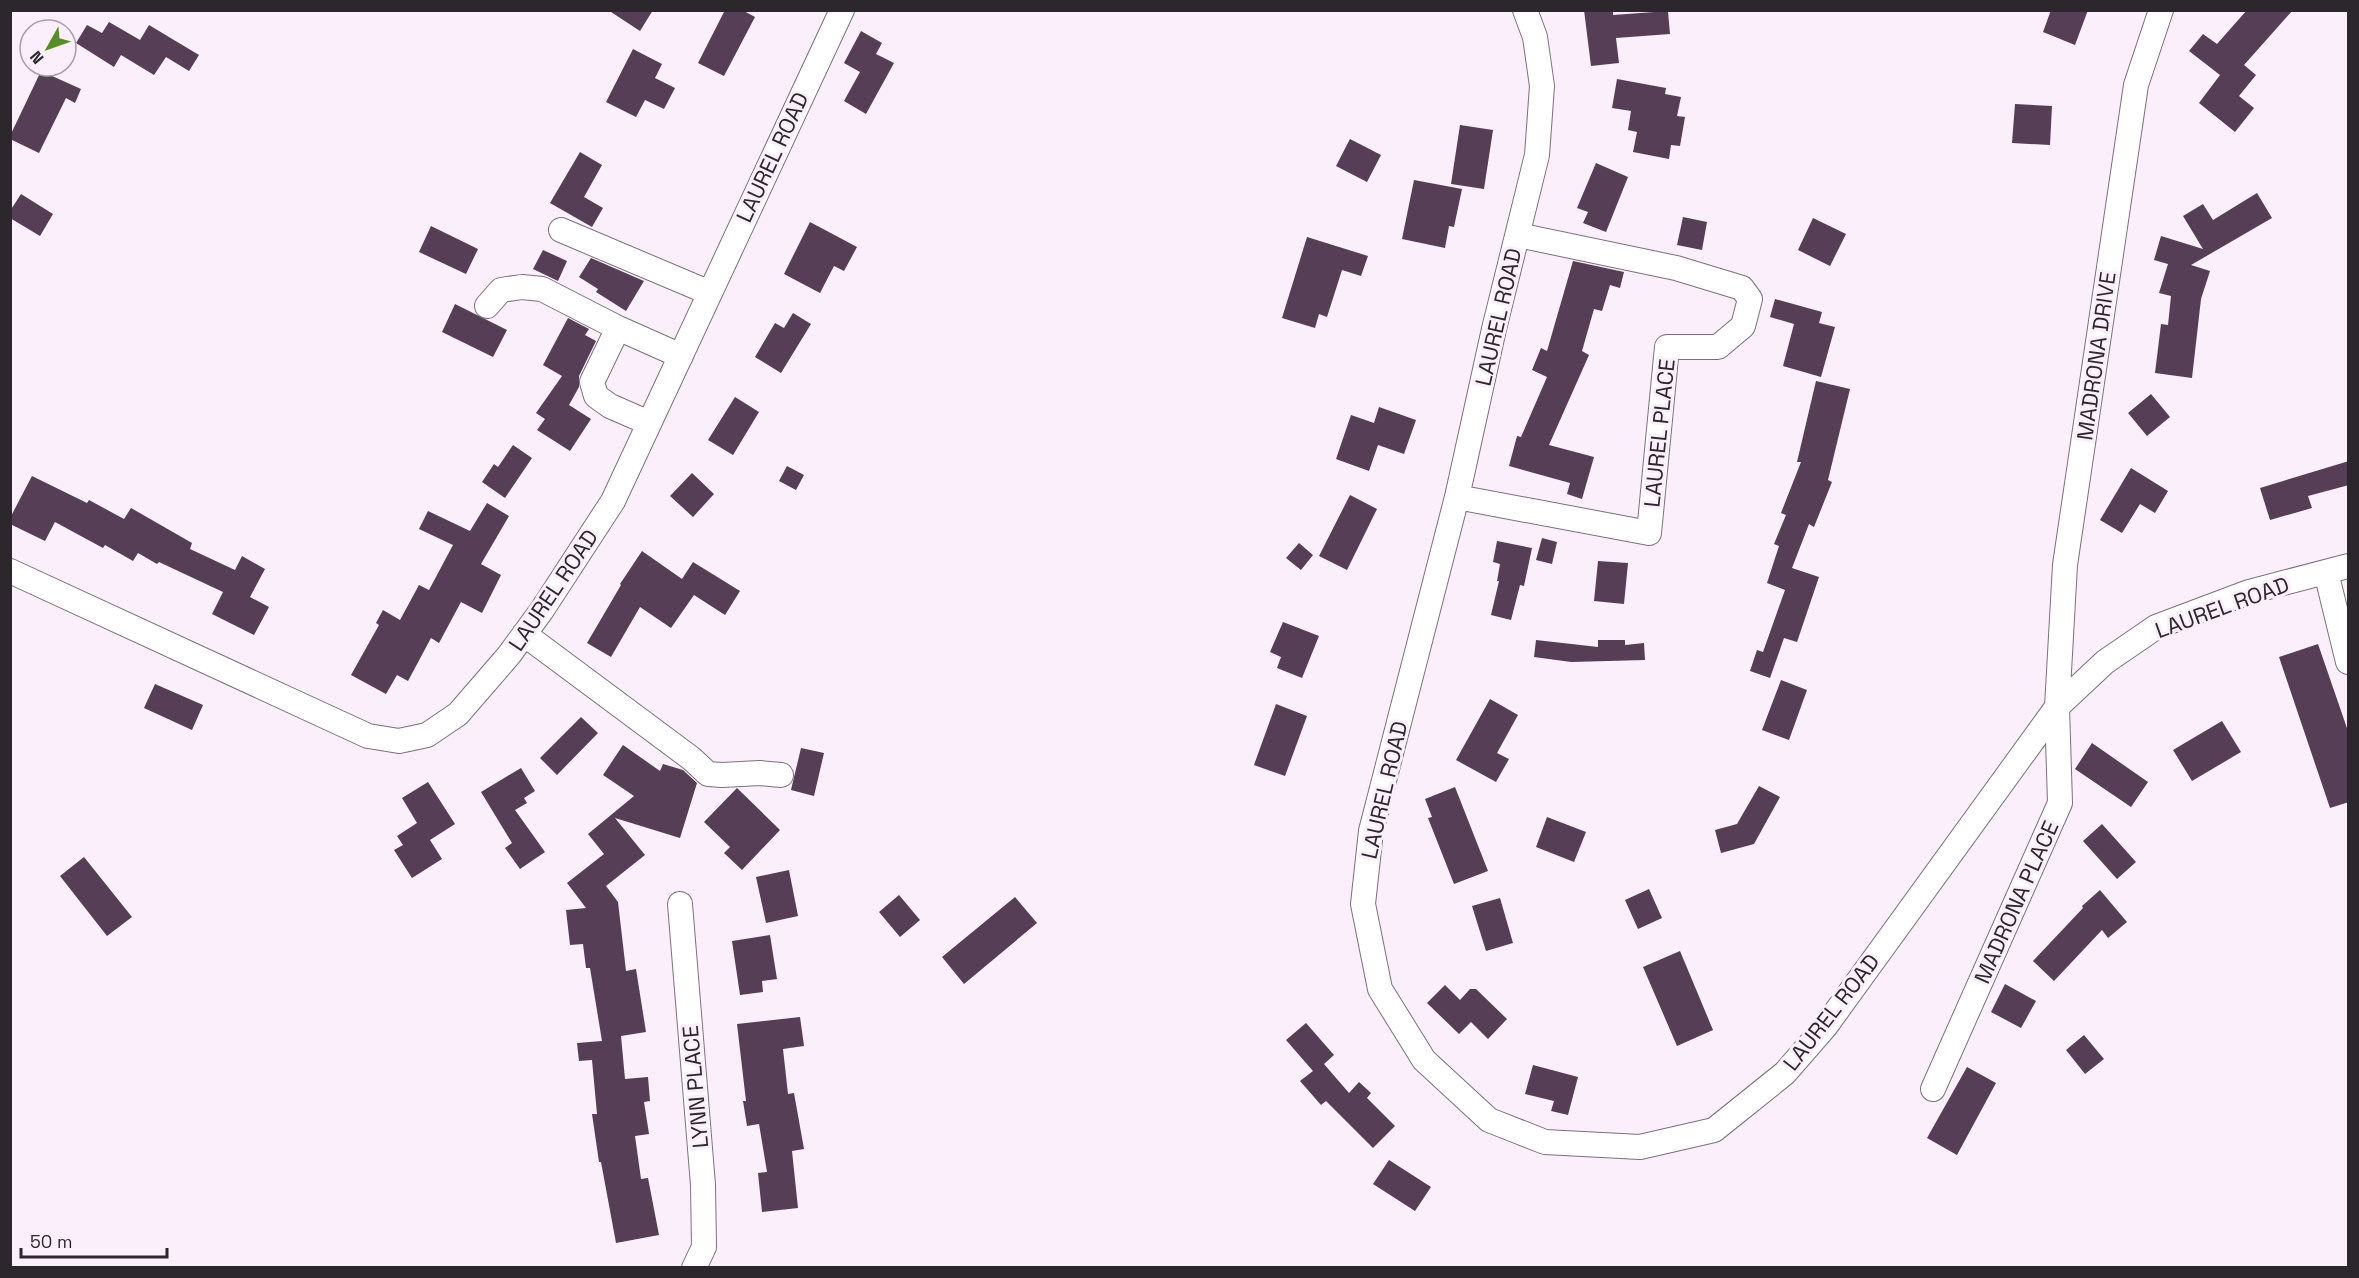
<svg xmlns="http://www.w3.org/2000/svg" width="2359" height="1278" font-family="'Space Grotesk',sans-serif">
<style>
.building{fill:#563e56}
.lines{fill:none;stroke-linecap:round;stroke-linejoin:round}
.minor-casing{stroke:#7b717b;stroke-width:26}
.minor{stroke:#fff;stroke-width:24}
.labels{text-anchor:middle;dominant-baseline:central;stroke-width:6;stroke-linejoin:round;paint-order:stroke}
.street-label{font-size:22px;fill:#2c272c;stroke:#faeffa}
</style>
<rect width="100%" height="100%" fill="#faeffa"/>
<!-- building -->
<path class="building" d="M608 10H653L640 31Z
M725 10H742L755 17 724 76 698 63Z
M1584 10H1613V15L1668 11 1670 34 1616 38 1619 63 1591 66Z
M2051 10H2088L2075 45 2043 32Z
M2247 10H2293L2244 65 2256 75 2239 96 2254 108 2235 132 2199 103 2220 75 2189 51 2203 34 2217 44Z
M109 22 140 40 149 25 199 55 189 71 166 57 154 75 121 55 114 67 76 43 87 25 102 33Z
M861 31 882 43 876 54 894 63 866 114 844 101 860 72 844 63Z
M633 49 662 64 655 78 675 88 664 109 645 100 636 117 606 102Z
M41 71 81 89 75 103 66 98 39 153 10 139V136Z
M1617 79 1666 88 1665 94 1681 97 1677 116 1685 117 1680 146 1671 145 1669 159 1633 152 1637 132 1628 130 1631 111 1612 108Z
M2015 104 2052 106 2050 145 2012 143Z
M1460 125 1493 130 1484 189 1451 184Z
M1350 139 1381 155 1367 182 1336 166Z
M580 152 602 165 584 197 603 208 592 227 550 203Z
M1596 163 1628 177 1606 232 1583 223 1588 212 1577 208Z
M1414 180 1462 189 1454 227 1449 226 1445 248 1402 239Z
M2257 193 2272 218 2191 265 2210 271 2201 299 2192 378 2155 373 2161 324 2168 325 2171 296 2159 293 2168 264 2154 260 2161 236 2203 249 2183 216 2203 204 2213 220Z
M21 194 53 214 40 236 10 218V211Z
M1683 217 1707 222 1702 250 1677 245Z
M1813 218 1846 234 1830 266 1798 250Z
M810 222 857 247 844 271 834 266 820 293 784 274Z
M431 226 478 249 466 274 419 252Z
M1307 237 1368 256 1361 276 1342 270 1327 317 1319 314 1315 328 1282 318Z
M543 250 567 261 558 281 533 269Z
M591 258 644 281 626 311 596 292 598 289 579 277Z
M1573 261 1624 272 1620 288 1610 285 1602 311 1594 309 1582 351 1589 355 1549 445 1594 457 1582 499 1567 494 1570 483 1509 466 1517 436 1521 437 1547 377 1532 370 1541 348 1547 351Z
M1775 299 1822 312 1819 323 1835 327 1821 377 1783 366 1794 324 1770 317Z
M455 304 507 330 493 357 442 332Z
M793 313 811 324 781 373 755 357 775 323 784 328Z
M568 318 589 329 585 335 596 341 579 376V387L569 405 591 419 570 451 537 430 545 419 536 413 562 376 543 365Z
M1816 381 1850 389 1828 480 1832 482 1814 527 1809 524 1792 568 1819 577 1797 642 1784 638 1770 678 1750 671 1757 650 1763 652 1785 590 1767 583 1779 546 1774 544 1786 515 1781 513 1801 462H1797Z
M2151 394 2170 417 2147 436 2128 413Z
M735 397 759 412 733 455 708 440Z
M1379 407 1416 420 1404 454 1378 445 1369 471 1336 459 1351 415 1374 423Z
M513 445 532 458 505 498 482 482 494 464 498 467Z
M2349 461V485L2308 496 2312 508 2270 520 2260 488Z
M787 466 804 475 796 490 779 481Z
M2131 468 2168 491 2155 513 2140 504 2122 533 2100 520Z
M692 473 714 494 693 517 670 496Z
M32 476 87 503 89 500 124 519 131 508 192 543 190 549 235 570 242 556 265 569 250 597 269 607 254 635 212 614 223 592 159 562 157 564 138 553 133 561 105 545 103 548 55 522 45 541 10 524V518Z
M1350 495 1377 509 1347 570 1319 556Z
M487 503 509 516 481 564 501 575 482 613 461 602 439 643 431 638 408 681 397 675 386 694 351 675 379 625 376 623 383 610 400 620 419 585 429 590 453 545 419 529 428 511 470 531Z
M1542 538 1557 542 1552 564 1536 560Z
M1497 541 1532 548 1524 586 1520 585 1511 620 1491 615 1499 581H1497L1500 564 1493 562Z
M1299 543 1313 555 1301 570 1286 558Z
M642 551 682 579 693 562 740 591 725 615 694 595 671 628 640 607 611 657 587 643 621 585 620 584Z
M1598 561 1628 563 1624 604 1594 601Z
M1283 622 1319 636 1302 678 1277 668 1281 657 1270 652Z
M1536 640 1598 647V640H1625V645L1644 643 1645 660 1571 662 1534 657Z
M2318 644 2349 734V802L2330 808 2279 657Z
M1781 680 1807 690 1789 740 1762 730Z
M155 684 203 705 192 730 144 708Z
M1490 699 1518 715 1497 753 1509 759 1496 782 1456 760Z
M1276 704 1307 716 1285 776 1254 765Z
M581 717 598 733 557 775 540 758Z
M2222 721 2241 752 2192 781 2173 750Z
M2092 743 2148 782 2131 807 2075 769Z
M623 745 660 771 663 764 683 770 697 783 680 838 615 818 645 855 606 886 618 902 626 971 636 969 646 1032 621 1036 625 1079 648 1077 650 1101 644 1102 649 1134 635 1136 641 1179 648 1178 659 1235 616 1243 601 1162H599L592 1114H597L592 1060 579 1061 577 1043 602 1041 590 968H586L583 944 570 945 566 910 586 908 567 883 604 854 588 834 634 796 603 775Z
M801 748 824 753 814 796 791 790Z
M521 768 535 791 524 798 527 803 515 810 545 852 520 869 505 848 512 843 481 792Z
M428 782 455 824 430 840 442 859 412 878 394 850 403 845 397 836 417 823 402 798Z
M1759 786 1780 797 1754 844 1721 853 1715 830 1737 824Z
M1455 787 1488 871 1454 884 1428 818 1432 817 1425 799Z
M737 788 780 830 742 870 724 853 730 847 704 822Z
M1547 817 1586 832 1574 862 1536 847Z
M2102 824 2136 862 2117 879 2083 841Z
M84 857 132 917 107 936 60 876Z
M789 870 798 916 766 923 756 877Z
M1649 889 1662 918 1638 929 1625 900Z
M2100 890 2127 922 2108 938 2102 930 2054 981 2033 961 2083 908 2082 906Z
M899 895 920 920 900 937 879 912Z
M1015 897 1037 923 964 984 942 957Z
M1500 898 1513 943 1486 951 1472 906Z
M770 935 777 979 762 981 763 992 740 995 732 941Z
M1680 951 1713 1030 1677 1046 1643 967Z
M2005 984 2036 1001 2021 1028 1991 1012Z
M1445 985 1460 1000 1470 989H1476L1507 1019 1488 1039 1471 1022 1459 1034 1427 1003Z
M800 1017 804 1046 783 1049 788 1094 794 1093 804 1149 792 1151 798 1208 762 1212 758 1173 767 1172 759 1124 747 1126 743 1101H746L737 1024Z
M1306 1023 1334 1055 1324 1064 1349 1093 1359 1082 1371 1093 1367 1098 1395 1126 1373 1148 1326 1101 1321 1105 1300 1081 1313 1071 1286 1040Z
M2084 1035 2104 1059 2085 1074 2066 1050Z
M1533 1065 1578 1077 1568 1115 1551 1111 1554 1101 1525 1094Z
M1967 1067 1996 1083 1957 1155 1927 1138Z
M1389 1160 1431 1187 1415 1211 1373 1184Z"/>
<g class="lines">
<defs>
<path id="minor" d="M1525 10 1535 37 1542 86 1537 155 1494 329 1457 497 1371 831 1363 904 1380 989 1424 1060 1489 1120 1545 1142 1640 1147 1714 1130 1785 1073 1825 1027 2057 707 2105 662 2156 627 2249 592 2348 566
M561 230 710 293
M487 306 501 290 522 287 542 289 618 328
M649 423 610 406 596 396 592 382 618 328 681 356
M1457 497 1649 533 1667 347H1718L1743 326 1750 299 1742 288 1676 268 1518 235
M10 571 368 736 399 741 427 735 458 714 509 655 542 610 613 501 842 10
M2326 572 2348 662
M524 634 692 759 708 774 722 775 760 773 781 775
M680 904 703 1185 704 1247 694 1268
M1933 1089 2060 803 2057 707 2065 565 2136 85 2161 10"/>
</defs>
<!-- minor casing -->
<use href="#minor" class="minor-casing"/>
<!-- minor -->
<use href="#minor" class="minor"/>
</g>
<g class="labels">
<!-- street labels -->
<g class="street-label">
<text transform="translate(772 157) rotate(-65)">LAUREL ROAD</text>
<text transform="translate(1498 317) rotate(-77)">LAUREL ROAD</text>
<text transform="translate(2096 356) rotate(-82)">MADRONA DRIVE</text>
<text transform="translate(1659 433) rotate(-84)">LAUREL PLACE</text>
<text transform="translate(553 590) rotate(-56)">LAUREL ROAD</text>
<text transform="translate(2222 607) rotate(-20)">LAUREL ROAD</text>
<text transform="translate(1384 790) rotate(-77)">LAUREL ROAD</text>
<text transform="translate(2016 902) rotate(-66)">MADRONA PLACE</text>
<text transform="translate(1831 1012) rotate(-52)">LAUREL ROAD</text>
<text transform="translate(695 1087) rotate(-95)">LYNN PLACE</text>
</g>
</g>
<!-- border -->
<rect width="2359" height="1278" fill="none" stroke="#2c272c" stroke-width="24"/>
<!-- north arrow -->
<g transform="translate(48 48) rotate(230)"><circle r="28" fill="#faeffa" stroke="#a89fa8" stroke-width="1.5"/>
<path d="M0-4.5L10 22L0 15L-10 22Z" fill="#588e27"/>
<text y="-9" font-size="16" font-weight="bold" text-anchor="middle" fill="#2c272c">N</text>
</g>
<!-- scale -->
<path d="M21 1248v9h146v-9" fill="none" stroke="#2c272c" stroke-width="3"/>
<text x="30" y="1248" font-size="18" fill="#2c272c" stroke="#faeffa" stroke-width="4.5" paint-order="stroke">50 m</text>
</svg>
